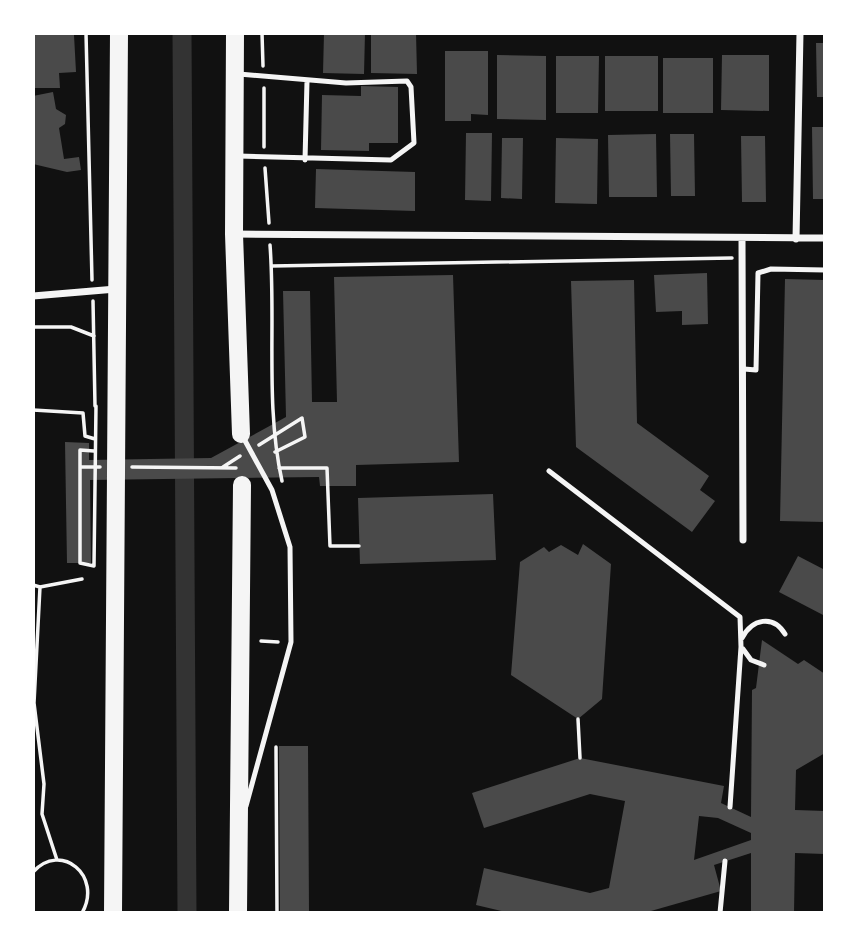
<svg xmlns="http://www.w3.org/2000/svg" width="858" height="946" font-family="'PT Sans Narrow',sans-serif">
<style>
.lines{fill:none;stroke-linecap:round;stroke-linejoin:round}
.canal{stroke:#333;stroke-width:19}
.building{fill:#4a4a4a;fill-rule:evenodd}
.path{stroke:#f5f5f5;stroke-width:3.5}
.service{stroke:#f5f5f5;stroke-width:5}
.minor{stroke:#f5f5f5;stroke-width:7}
.trunk{stroke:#f5f5f5;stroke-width:18}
</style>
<rect width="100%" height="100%" fill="#111"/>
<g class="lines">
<!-- canal -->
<path class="canal" d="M182 33 187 913"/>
</g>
<!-- building -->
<path class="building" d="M33 33 74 35 76 72 59 73 60 88H33Z
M324 33H365L364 74 323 73Z
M371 33H416L417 74 371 73Z
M816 43H825V97H817Z
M445 51H488V115L471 114V121H445Z
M497 55 546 56V120L497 119Z
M722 55H769V111L721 110Z
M556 56H599L598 113H556Z
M605 56H658V111H605Z
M663 58H713V113H663Z
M361 86 398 87V143H369V151L321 150 322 95 361 96Z
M53 92 56 109 66 115 65 124 59 128 64 159 79 157 81 170 67 172 33 164V96Z
M812 127H825V199H813Z
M466 133H492L491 201 465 200Z
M656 134 657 197H609L608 135Z
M670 134H694L695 196H671Z
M741 136H765L766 202H742Z
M502 138H523L522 199 501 198Z
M556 138 598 139 597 204 555 203Z
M316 169 415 172V211L315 208Z
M707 273 708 324 682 325V311L656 312 654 275Z
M453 275 459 462 356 465V486H320L319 477 90 480 91 563H67L65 442 89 443V460L211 458 286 417 283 291H310L312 402H337L334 277Z
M785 279 825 280V522L780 521Z
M634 280 637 423 709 476 700 490 715 501 692 532 576 447 571 281Z
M493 494 496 560 360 564 358 498Z
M583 544 611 564 602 699 578 719 511 675 520 562 544 547 549 552 561 545 578 555Z
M798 556 825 570V616L779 592Z
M762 640 798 664 804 660 825 674V753L796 770 795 810 825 811V854L795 853 794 913H751V853L714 865 721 891 644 913H510L476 905 484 868 590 893 609 888 625 801 590 794 484 828 472 793 580 758 724 786 721 803 751 817 752 690 756 688ZM699 816 718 818 751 833V840L694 860Z
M279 746H308L309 913H280Z"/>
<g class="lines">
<!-- path -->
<path class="path" d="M86 33 92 280
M262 33 263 66
M264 88V147
M265 168 269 223
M270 245C276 323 265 405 282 481
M272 266 732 258
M93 301 95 406
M33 327H71L94 336
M33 410 83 413 85 436 95 439
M259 445 302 418 305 437 275 452
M94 451 80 450V563L94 566 96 406
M80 467H100
M132 467 236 468
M223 467 240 456
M279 468H327L330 546H359
M33 585 40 587 34 703 44 784 42 814 57 860
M40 587 82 579
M261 641 278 642
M578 719 580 758
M276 747 277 913
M33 872C61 841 103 876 82 913"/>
<!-- service -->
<path class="service" d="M238 156 391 160 414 143 411 87 407 81 346 83 239 74
M305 160 307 81
M744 369 756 370 758 273 771 269 825 270
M243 437 272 490 290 547 291 642 246 806
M549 471 740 617 741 647 730 807
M742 638C752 619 773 614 785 634
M743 649 751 660 764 665
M720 913 725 861"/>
<!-- minor -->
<path class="minor" d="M234 234 825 238
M742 238 743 540
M796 239 800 33
M33 296 116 289"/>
<!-- trunk -->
<path class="trunk" d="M235 33 234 234 241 434
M113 913 119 33
M238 913 242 485"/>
</g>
<!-- border -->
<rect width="858" height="946" fill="none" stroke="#ffffff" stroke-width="70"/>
</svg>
